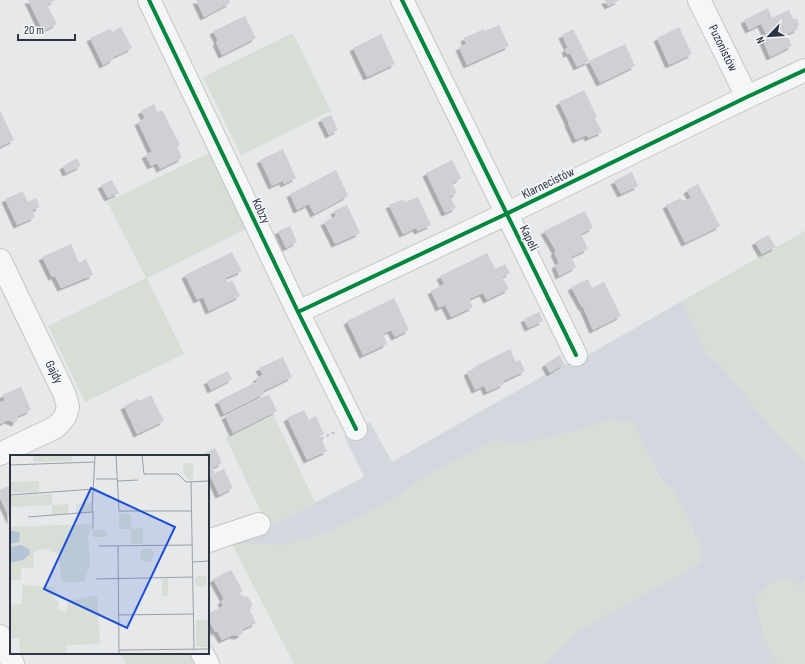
<svg xmlns="http://www.w3.org/2000/svg" width="805" height="664" font-family="'Sofia Sans Condensed',sans-serif">
<style>
.built{fill:#d4d7dd}
.green{fill:#d6ded6}
.building{fill:#ced0d3;filter:url(#shadow)}
.lines{fill:none;stroke-linecap:round;stroke-linejoin:round}
.minor-casing{stroke:#c4c6c8;stroke-width:24}
.path{stroke:#c5c6ca;stroke-width:2.5;stroke-dasharray:3 3;stroke-linecap:butt}
.minor{stroke:#f5f6f7;stroke-width:22}
.cycleway-casing{stroke:#f4f6f9;stroke-width:6}
.cycleway{stroke:#00873e;stroke-width:4}
.labels{text-anchor:middle;dominant-baseline:central;stroke-width:3.5;stroke-linejoin:round;paint-order:stroke}
.street-label{font-size:13px;fill:#2b3445;stroke:#f4f6f9}
.inset-road{fill:none;stroke:#9ba0a8;stroke-width:1}
.view{fill:#1d4ed8;fill-opacity:0.15;stroke:#1d4ed8;stroke-width:2}
.inset-edge{fill:none;stroke:#2b3445;stroke-width:2}
</style>
<defs>
<filter id="shadow"><feDropShadow dx="-3.5" dy="3.5" stdDeviation="0" flood-color="#0004"/></filter>
</defs>
<rect width="100%" height="100%" fill="#e6e8ea"/>
<!-- built -->
<path class="built" d="M682 301 708 356 719 363 760 414 805 463V579L801 589 792 581 762 633 778 664H544L579 630 700 563 699 544 686 514 674 493 659 476 632 423 609 420 588 428 517 445 497 440 468 454 428 475 391 501 336 529 287 545 232 544 268 527 364 477 344 436 370 422 392 462 564 364H570L588 355Z"/>
<!-- green -->
<path class="green" d="M293 33 331 111 241 155 203 77Z
M209 153 246 229 147 278 184 354 85 402 48 326 146 278 107 202Z
M805 231V463L760 414 719 363 708 356 682 301Z
M274 416 315 502 268 527 226 438Z
M609 420 633 423 658 476 674 493 686 514 699 544 700 563 579 630 544 664H294L232 544 287 545 336 529 391 501 428 475 468 454 498 440 517 445 588 428Z
M783 577 792 581 801 589 805 579V664H778L762 633 756 599 769 584Z
M120 653H195L201 664H126Z"/>
<!-- building -->
<path class="building" d="M28 0H56L47 5 57 24 43 31Z
M196 0H229L230 3 204 17Z
M605 0H620L608 6Z
M768 8 772 18 789 10 793 19H797L799 25 797 27 798 29 787 34 792 46 770 57 761 36 766 34 761 24 749 30 744 20Z
M245 16 256 38 222 55 216 42 218 41 213 31Z
M499 25 509 46 467 65 459 47 466 44 464 38 484 29 485 31Z
M121 27 132 48 113 57 114 59 103 65 90 38 110 29 112 32Z
M679 27 692 54 669 65 657 38Z
M573 29 589 61 577 67 570 53 567 54 565 49 568 48 562 35Z
M381 34 395 64 367 77 353 48Z
M625 44 635 66 600 83 589 61Z
M584 90 597 117 595 118 602 132 588 138 587 135 576 140 568 123H569L559 102Z
M154 104 157 112 162 110 180 145 177 147 182 158 160 169 157 163 151 166 145 155 152 152 138 122 145 118 141 111Z
M0 110 14 140 0 147Z
M331 115 338 130 329 135 321 119Z
M283 149 296 178 284 184 283 181 272 186 260 160Z
M77 158 81 166 66 173 63 166Z
M452 160 461 178 452 183 457 193 450 196 456 208 445 213 426 173Z
M336 170 348 196 314 214 309 204 297 210 290 194Z
M632 172 638 186 621 194 614 181Z
M112 180 119 193 108 198 101 185Z
M698 184 720 226 685 243 666 205 681 198 683 201 691 198 687 190Z
M23 191 28 202 36 198 40 207 32 210 35 217 17 225 5 199Z
M418 197 431 225 418 231 416 228 403 234 389 205 404 199 405 202Z
M347 205 360 233 335 244 324 222 336 216 334 211Z
M585 211 593 228 581 234 588 249 571 257 576 267 559 276 555 265 559 263 554 252 556 251 544 231Z
M290 226 297 242 286 248 278 231Z
M768 235 776 247 762 254 755 242Z
M71 244 79 263 86 259 93 275 61 288 55 276 52 277 42 257Z
M232 252 242 271 225 278 228 283 232 280 240 296 209 311 203 297 197 300 185 275Z
M487 253 495 269 505 264 510 273 502 277 509 289 487 300 483 293 469 299 473 307 451 317 445 305 439 308 431 291 444 284 440 276Z
M588 279 592 288 604 282 621 316 593 330 583 307H582L571 287Z
M394 298 409 330 395 337 391 330 383 334 387 344 363 355 347 321Z
M539 312 543 321 528 328 524 319Z
M510 349 516 362 520 360 525 371 503 381 504 384 487 392 484 386 475 390 467 372 475 368 474 367Z
M560 355 564 364 550 373 545 364Z
M283 357 292 377 263 391 264 394 224 414 218 401 258 381 256 378 263 375 259 368Z
M228 371 232 379 211 390 207 381Z
M21 387 31 410 18 416 16 423 8 420 0 424V403L5 400 2 395Z
M269 394 277 411 233 433 225 416Z
M151 395 164 421 137 434 124 406 138 399 139 401Z
M304 410 309 420 316 416 324 434 320 436 327 451 307 460 287 418Z
M215 448 222 463 212 468 215 473 224 469 233 488 219 495 208 471V456H199Z
M9 486 10 488 11 487V521L0 498V490Z
M231 570 243 591 240 592 241 595 248 597 252 604 250 611 256 623 243 629 242 634 238 636 233 635 222 640 217 631 215 632 208 618V614L223 606 221 601 224 599 213 579Z"/>
<g class="lines">
<defs>
<path id="minor" d="M149 0 298 312 356 429
M402 0 576 355
M699 0 747 97
M0 260 65 395 68 407 65 417 56 427 0 454
M298 312 506 214 747 97 805 70
M208 541 259 524
M0 636 13 664
M202 653 208 664"/>
</defs>
<!-- minor casing -->
<use href="#minor" class="minor-casing"/>
<!-- path -->
<path class="path" d="M321 439 335 432"/>
<!-- minor -->
<use href="#minor" class="minor"/>
<defs>
<path id="cycleway" d="M149 0 298 312 356 429
M402 0 576 355
M298 312 506 214 747 97 805 70"/>
</defs>
<!-- cycleway casing -->
<use href="#cycleway" class="cycleway-casing"/>
<!-- cycleway -->
<use href="#cycleway" class="cycleway"/>
</g>
<g class="labels">
<!-- street labels -->
<g class="street-label">
<text transform="translate(723 48) rotate(64)">Puzonistów</text>
<text transform="translate(548 183) rotate(-26)">Klarnecistów</text>
<text transform="translate(261 211) rotate(64)">Kobzy</text>
<text transform="translate(529 238) rotate(64)">Kapeli</text>
<text transform="translate(54 372) rotate(64)">Gajdy</text>
</g>
</g>
<!-- overview -->
<g transform="translate(10 455)">
<rect width="199" height="199" fill="#e6e8ea"/>
<path d="M23 0H62V6L24 7ZM174 8H183V25L178 24 173 16ZM29 26V37L0 38V27ZM42 39V50L59 49 58 59 42 60V50L0 52V41ZM83 48 81 56 66 58 67 49ZM109 59H121V74L133 73V89H121V74H109ZM82 69 78 83 80 109 74 127H52L48 99 34 94 24 97 23 113H11V125H0V108L13 105 11 90 0 92V89L9 87 0 72ZM82 75H96V82H83ZM130 100a7 7 0 1 1 14 0a7 7 0 1 1-14 0ZM185 126a6 6 0 1 1 12 0a6 6 0 1 1-12 0ZM152 124H158V141L152 142ZM12 130 45 132 43 141 49 148 47 153 53 157 57 156 58 146 87 140 90 189 57 190V199H91H0L10 198 9 183 0 184V150L12 149ZM186 165H199L198 192H186Z" fill="#d6ded6"/>
<path d="M0 75 10 78 9 87 0 89ZM11 90 19 94 20 99 13 105 0 108V92Z" fill="#b4c4d5"/>
<path class="inset-road" d="M106 0 109 56H182M132 0 134 19H168L176 27 199 26M0 10 85 7M86 24H107M107 26 128 25M181 27 184 194M0 40 85 34M83 56V74M18 62 82 57 85 0M89 91 183 90M108 91 109 199M183 107 199 106M86 124 183 122M108 160 184 159M109 195 199 194"/>
<path class="view" d="M81 33 165 72 117 173 34 134Z"/>
<rect width="199" height="199" class="inset-edge"/>
</g>
<!-- north arrow -->
<g transform="translate(769 36) rotate(245)" stroke="#f4f6f9" stroke-width="3" paint-order="stroke">
<path d="M0-3L7 15L0 10L-7 15Z" fill="#2b3445"/>
<text y="-6" font-size="11" font-weight="bold" text-anchor="middle" fill="#2b3445">N</text>
</g>
<!-- scale -->
<path d="M18 34v6h57v-6" fill="none" stroke="#2b3445" stroke-width="2"/>
<text x="24" y="34" font-size="12" fill="#2b3445" stroke="#f4f6f9" stroke-width="3" paint-order="stroke">20 m</text>
</svg>
